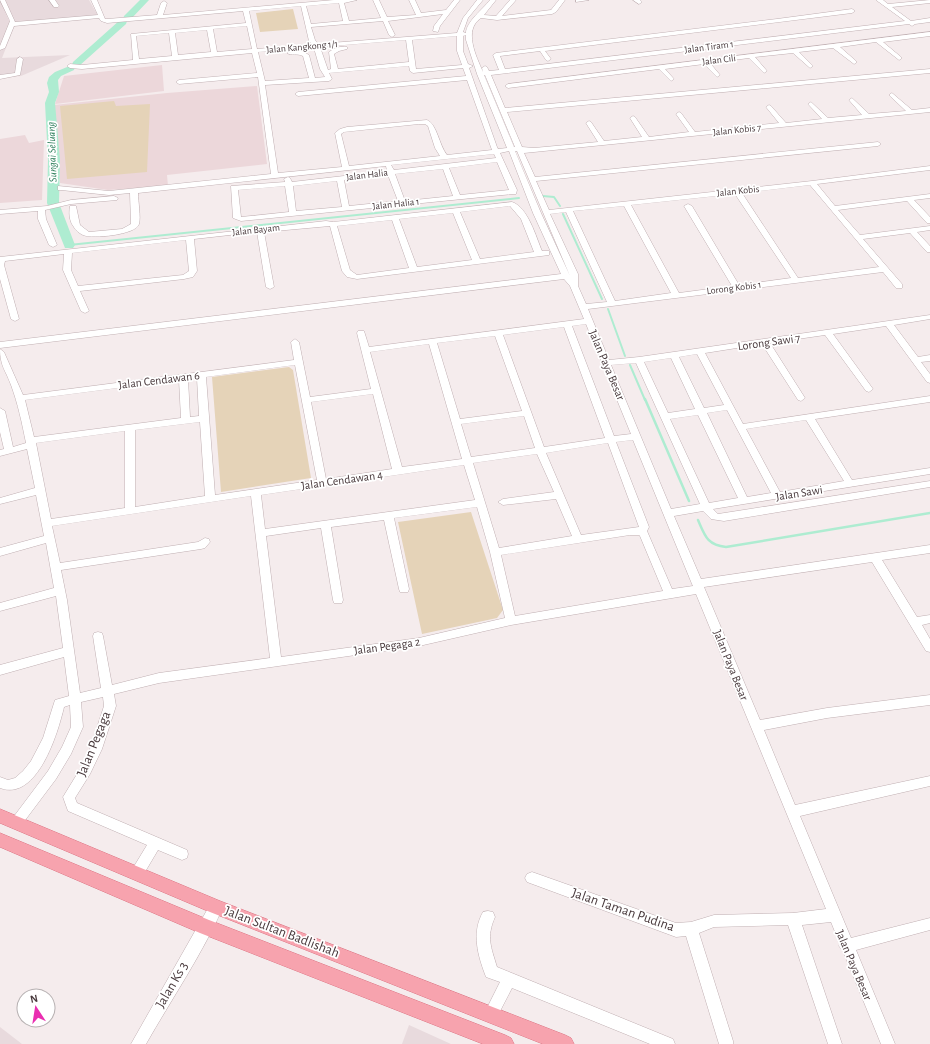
<svg xmlns="http://www.w3.org/2000/svg" width="930" height="1044" font-family="'Alegreya Sans',sans-serif">
<style>
.residential{fill:#e8dadd}
.education{fill:#ecd7da}
.green{fill:#e5d3b8}
.lines{fill:none;stroke-linecap:round;stroke-linejoin:round}
.stream-far1{stroke:#aeecd1;stroke-width:2}
.stream{stroke:#aeecd1;stroke-width:2.5}
.river{fill:#aeecd1;fill-rule:evenodd}
.minor-casing{stroke:#c0afb2;stroke-width:1}
.major-casing{stroke:#dc7382;stroke-width:1}
.minor{fill:#fff;fill-rule:evenodd}
.major{fill:#f7a3ae;fill-rule:evenodd}
.labels{text-anchor:middle;dominant-baseline:central;stroke-width:3.5;stroke-linejoin:round;paint-order:stroke}
.far-street-label{font-size:10px;fill:#493a3d;stroke:#fff}
.far-water-label{font-size:11px;font-style:italic;fill:#2e7f5c;stroke:#fff}
.street-label{font-size:12px;fill:#493a3d;stroke:#fff}
.near-street-label{font-size:14px;fill:#493a3d;stroke:#fff}
</style>
<rect width="100%" height="100%" fill="#f5eced"/>
<!-- residential -->
<path class="residential" d="M0 0H89L97 14 95 18 15 25 2 58 70 55 21 76 0 78Z
M409 1025 451 1044H402Z
M0 1027 22 1044H0Z"/>
<!-- education -->
<path class="education" d="M162 65 164 91 55 104 64 76Z
M257 86 267 164 167 175 168 186 108 190 60 183 54 105 167 93Z
M25 135 29 143 44 140 42 200 0 203V139Z"/>
<!-- green -->
<path class="green" d="M293 9 298 29 260 32 256 13Z
M114 101 116 106 150 104 147 172 67 179 60 106Z
M289 367 293 370 311 478 221 492 212 377Z
M471 512 503 610 497 618 422 634 398 522Z"/>
<g class="lines">
<!-- stream-far1 -->
<path class="stream-far1" d="M543 196 554 197 560 206
M563 214 602 299
M69 245 519 198
M608 309 625 356
M630 365 645 400"/>
<!-- stream -->
<path class="stream" d="M645 399 689 501
M698 520C705 536 707 545 726 547L930 513"/>
<!-- river -->
<path class="river" d="M140 0H149L130 20 127 21 126 24 79 66 75 67 74 70 61 76 58 80 59 92 55 103 60 160 59 203 75 245 73 248H65L47 203 48 160 45 103 49 92 47 83 49 77 55 72 72 65 73 62 120 20 123 19 124 16Z"/>
<defs>
<path id="minor" d="M0 0H5L15 22 98 15 91 0H97L105 19H107L157 15 161 3 164 1 167 3 163 15 334 0H357L344 3 349 21 381 18 373 0H379L387 17 416 15 409 0H415L421 13 446 10 454 0H460L440 26 438 32 433 31 434 26 443 14 388 21 395 35 392 37 389 35 383 21 311 27 315 40 318 44 457 33 463 18 477 0H483L468 18 463 32 466 33C466 22 483 9 490 0H496L484 15 496 16 510 0H516L502 16 551 10 559 0H565L556 12 552 14 497 20 481 18C463 30 476 56 483 72L482 68 485 66 487 67 489 71 499 70 493 55 496 53 777 19 852 9 855 11 852 13 545 51 551 59 548 61 546 60 540 51 500 56 505 69 905 21 876 0H883L888 4 930 0V3L892 7 911 21 930 18V22L915 24 912 26 909 24 491 75 505 108 930 69V73L507 112 522 147 534 148 598 142 586 123 589 121 591 122 604 141 642 137 630 118 633 116 635 117 649 137 689 132 676 114 679 112 681 113 695 132 779 123 766 107 769 105 771 106 786 123 822 119 808 104 811 102 828 118 862 115 849 100 852 98 869 114 906 111 890 96V94L892 93 912 110 930 108V112L524 153 535 177 878 142 881 144 878 146 536 181 549 210 812 181 930 166V170L817 184 835 206 930 194V198L914 200 930 217V223H927L907 201 838 210 860 235 930 226V230L917 232 930 246V252H927L910 233 863 239 902 284V288H896L883 272 588 309 609 360 639 357 930 315V319L894 325 918 357 930 355V361L921 362 930 374V383L927 382 886 326 833 334 873 389 869 392 866 391 825 335 770 343 805 398 801 401 798 400 762 344 705 353 743 424 930 396V402L815 419 852 480 930 468V474L713 509 718 514 930 481V487L724 521 711 519 703 511 674 516 701 579 930 545V553L882 560 917 617 930 615V623L922 625 930 639V652L926 651 872 562 704 587 760 720 827 708 930 695V705L827 718 764 730 795 805 930 776V786L800 816 851 938 930 918V930L856 950 895 1044H881L843 951 839 946 840 944 831 922 802 925 842 1044H828L788 925 714 927 699 933 733 1041V1044H719L686 936 676 937 527 882 525 878 527 874 532 872 676 923 691 922 714 915 793 913 826 909 696 594 511 625 419 646 159 683 114 694 116 706 102 749 90 774 75 798 77 803 187 850 188 854 187 858 182 860 158 850 142 877 137 879 132 877 130 873 147 845 68 811 63 797 82 766 90 749 104 706 103 697 81 702 83 727 71 754 56 779 20 827 16 829 12 827 10 823 12 819 48 771 62 747 71 727 70 705 64 707C58 733 37 802 0 788V777L8 780 15 778 23 771 31 761 43 738 55 700 69 696 64 657 0 675V665L63 648 56 596 0 611V603L54 588 46 543 0 556V548L44 536 36 495 0 504V498L35 488 27 449 0 456V450L4 449 0 432V408L5 411 13 447 26 443C22 423 18 404 11 385 6 371 0 366 0 349L4 352 23 395 294 360 291 342 295 339 299 342 310 397 371 389 357 333 358 331H364L369 347 584 319 570 286 564 279 0 348V342L561 274 533 213 509 151 500 153 517 190 516 194H513L241 221 233 218 231 186 285 182 284 179 288 177 290 178 292 182 387 171 386 166 138 193C138 201 141 217 139 224 136 235 92 239 83 235 78 233 73 227 71 222 69 217 69 211 70 206H76L80 225 89 232 122 229 131 224 130 193 109 195 61 190H58V186L109 191 271 174 258 77 179 84 176 82 179 80 257 73 252 53 82 69 70 68 67 66 70 64 82 65 133 60 131 34 246 23 243 11 107 23 101 21 99 18 14 26 5 48 0 50V46L10 21ZM339 3 343 21 311 24 306 6ZM301 6 309 41 312 44 257 49 249 11ZM247 26 252 49 217 52 213 29ZM207 30 211 52 178 55 175 33ZM169 33 172 56 139 59 136 36ZM466 35V40L477 74 507 148 498 149 497 147 469 68 473 66 468 64 463 51V36ZM457 36V51L462 65 416 69 412 40ZM406 40 409 62 338 69 334 54 339 51 347 49V47C340 46 335 48 329 52L331 69 328 70 320 47ZM314 48 320 69 325 77 315 78 309 55 300 50 287 53C291 56 298 53 303 56L309 78 265 81 258 52ZM409 66 410 71 413 73 463 68 466 76 298 92 295 94 298 96 467 80 492 150 447 155C439 145 437 124 427 120L347 127 340 129 335 133 342 167 278 173 265 85 329 81 332 79 329 73ZM484 75H485L515 147H514ZM419 124H425L428 126 435 148 440 156 349 166 341 134 344 132ZM515 151H517L570 276 541 213ZM494 154 496 158 394 170 391 165ZM497 162 509 190 460 195 449 168ZM443 169 453 196 405 201 395 174ZM388 175 398 201 349 206 344 180ZM337 181 342 207 296 211 293 186ZM810 185 879 267 798 278 742 193ZM285 186 289 212 241 217 238 190ZM735 194 791 278 739 285 692 206 688 204 684 206 732 286 679 293 631 205ZM624 206 671 293 615 301 573 211ZM566 212 607 302 586 304 578 286V274L550 214ZM586 324 631 434 614 436 572 326ZM564 327 605 438 544 447 503 335ZM495 336 522 411 460 419 437 343ZM429 344 462 459 402 467 370 352ZM697 354 724 405 704 408 679 357ZM671 358 695 409 668 413 644 362ZM636 363 700 504 671 509 611 365ZM295 365 317 480 215 495 206 377ZM197 378 199 416 190 417 188 379ZM179 380 181 418 34 437 25 400ZM373 394 392 469 326 479 311 402ZM727 410 771 493 747 497 707 413ZM698 415 738 498 709 503 670 419ZM524 416 535 448 471 457 461 424ZM806 420 844 481 780 492 746 429ZM200 422 205 496 135 507V430ZM125 431V508L51 519 36 443ZM633 440 692 584 693 586 672 589 647 531 649 527 616 442ZM608 443 639 527 581 535 546 453ZM537 454 554 492 503 499 498 502 503 505 556 499 572 536 499 548 473 463ZM464 465 475 500 265 529 261 495ZM251 496 270 658 159 673 112 685 103 636 102 633 98 632 94 633 93 636 101 688 80 693 67 600 61 570 201 549 205 548 210 542 209 539 205 538 198 542 60 563 52 526ZM477 507 490 552 505 618 419 638 281 657 266 536 321 528 333 600 334 603H342L343 600 331 527 384 520 399 589 400 592H408L409 589 394 518ZM630 535H639L640 536 663 591 515 616 501 555Z
M49 0H55L59 6 58 7H54Z
M576 0H589L576 2Z
M633 0H640L642 2 639 4Z
M930 32V36L883 42 901 57V59L899 60 876 42 840 47 856 61V63L854 64 833 48 799 52 813 66 810 68 793 53 755 57 767 71 764 73 749 58 710 63 720 75 717 77 704 64 665 69 674 79 671 81 659 69 508 88 505 86 508 84Z
M20 57 23 59 20 75 0 79V75L15 73 17 59Z
M114 196 118 198 117 200 71 204 45 210 46 219 57 245 53 247 49 245 38 219V211L0 214V210L47 206 71 200Z
M512 202C528 207 536 237 542 251H549V255L357 279 347 277 342 271 330 226 264 232 274 287 270 289 266 287 257 232 194 239 197 271 193 277 184 279 80 291 89 311 85 313 81 311 63 270 64 254 5 261 4 265 19 319 15 321 11 319 0 279V257L326 221 333 222ZM510 206 521 219 534 252 480 259 460 212ZM453 213 472 260 417 267 399 219ZM392 220 409 268 357 275 350 270 337 226ZM186 240 189 271 183 275 78 286 71 270 72 253Z
M216 901 221 903 223 907C203 953 171 1000 146 1044H131L211 903Z
M488 911 493 912 495 917C486 937 491 947 497 967L673 1039 675 1044H650L512 988 496 1019 491 1021 486 1019 484 1014 500 982 486 977C478 956 471 933 483 912Z"/>
<path id="major" d="M0 809 220 901 565 1035 571 1038 574 1044H543L210 912 0 823Z
M0 833 209 920 505 1035 511 1038 514 1044H483L200 933 0 847Z"/>
</defs>
<!-- minor casing -->
<use href="#minor" class="minor-casing"/>
<!-- major casing -->
<use href="#major" class="major-casing"/>
<!-- minor -->
<use href="#minor" class="minor"/>
<!-- major -->
<use href="#major" class="major"/>
</g>
<g class="labels">
<!-- far-street labels -->
<g class="far-street-label">
<text transform="translate(302 47) rotate(-5)">Jalan Kangkong 1/1</text>
<text transform="translate(709 47) rotate(-7)">Jalan Tiram 1</text>
<text transform="translate(719 60) rotate(-7)">Jalan Cili</text>
<text transform="translate(737 130) rotate(-6)">Jalan Kobis 7</text>
<text transform="translate(367 175) rotate(-7)">Jalan Halia</text>
<text transform="translate(738 191) rotate(-6)">Jalan Kobis</text>
<text transform="translate(396 204) rotate(-6)">Jalan Halia 1</text>
<text transform="translate(256 230) rotate(-6)">Jalan Bayam</text>
<text transform="translate(734 288) rotate(-7)">Lorong Kobis 1</text>
</g>
<!-- far-water labels -->
<g class="far-water-label">
<text transform="translate(52 152) rotate(-92)">Sungai Seluang</text>
</g>
<!-- street labels -->
<g class="street-label">
<text transform="translate(769 342) rotate(-8)">Lorong Sawi 7</text>
<text transform="translate(607 365) rotate(67)">Jalan Paya Besar</text>
<text transform="translate(159 380) rotate(-7)">Jalan Cendawan 6</text>
<text transform="translate(342 480) rotate(-8)">Jalan Cendawan 4</text>
<text transform="translate(799 493) rotate(-9)">Jalan Sawi</text>
<text transform="translate(387 646) rotate(-8)">Jalan Pegaga 2</text>
<text transform="translate(731 665) rotate(68)">Jalan Paya Besar</text>
<text transform="translate(854 965) rotate(67)">Jalan Paya Besar</text>
</g>
<!-- near-street labels -->
<g class="near-street-label">
<text transform="translate(94 744) rotate(-68)">Jalan Pegaga</text>
<text transform="translate(623 910) rotate(19)">Jalan Taman Pudina</text>
<text transform="translate(282 932) rotate(21)">Jalan Sultan Badlishah</text>
<text transform="translate(172 985) rotate(-60)">Jalan Ks 3</text>
</g>
</g>
<!-- north arrow -->
<g transform="translate(36 1008) rotate(348)"><circle r="19" fill="#ffffff" stroke="#b6b0b1"/>
<path d="M0-3L7 15L0 10L-7 15Z" fill="#ea2eb1"/>
<text y="-6" font-size="11" font-weight="bold" text-anchor="middle" fill="#493a3d">N</text>
</g>
</svg>
